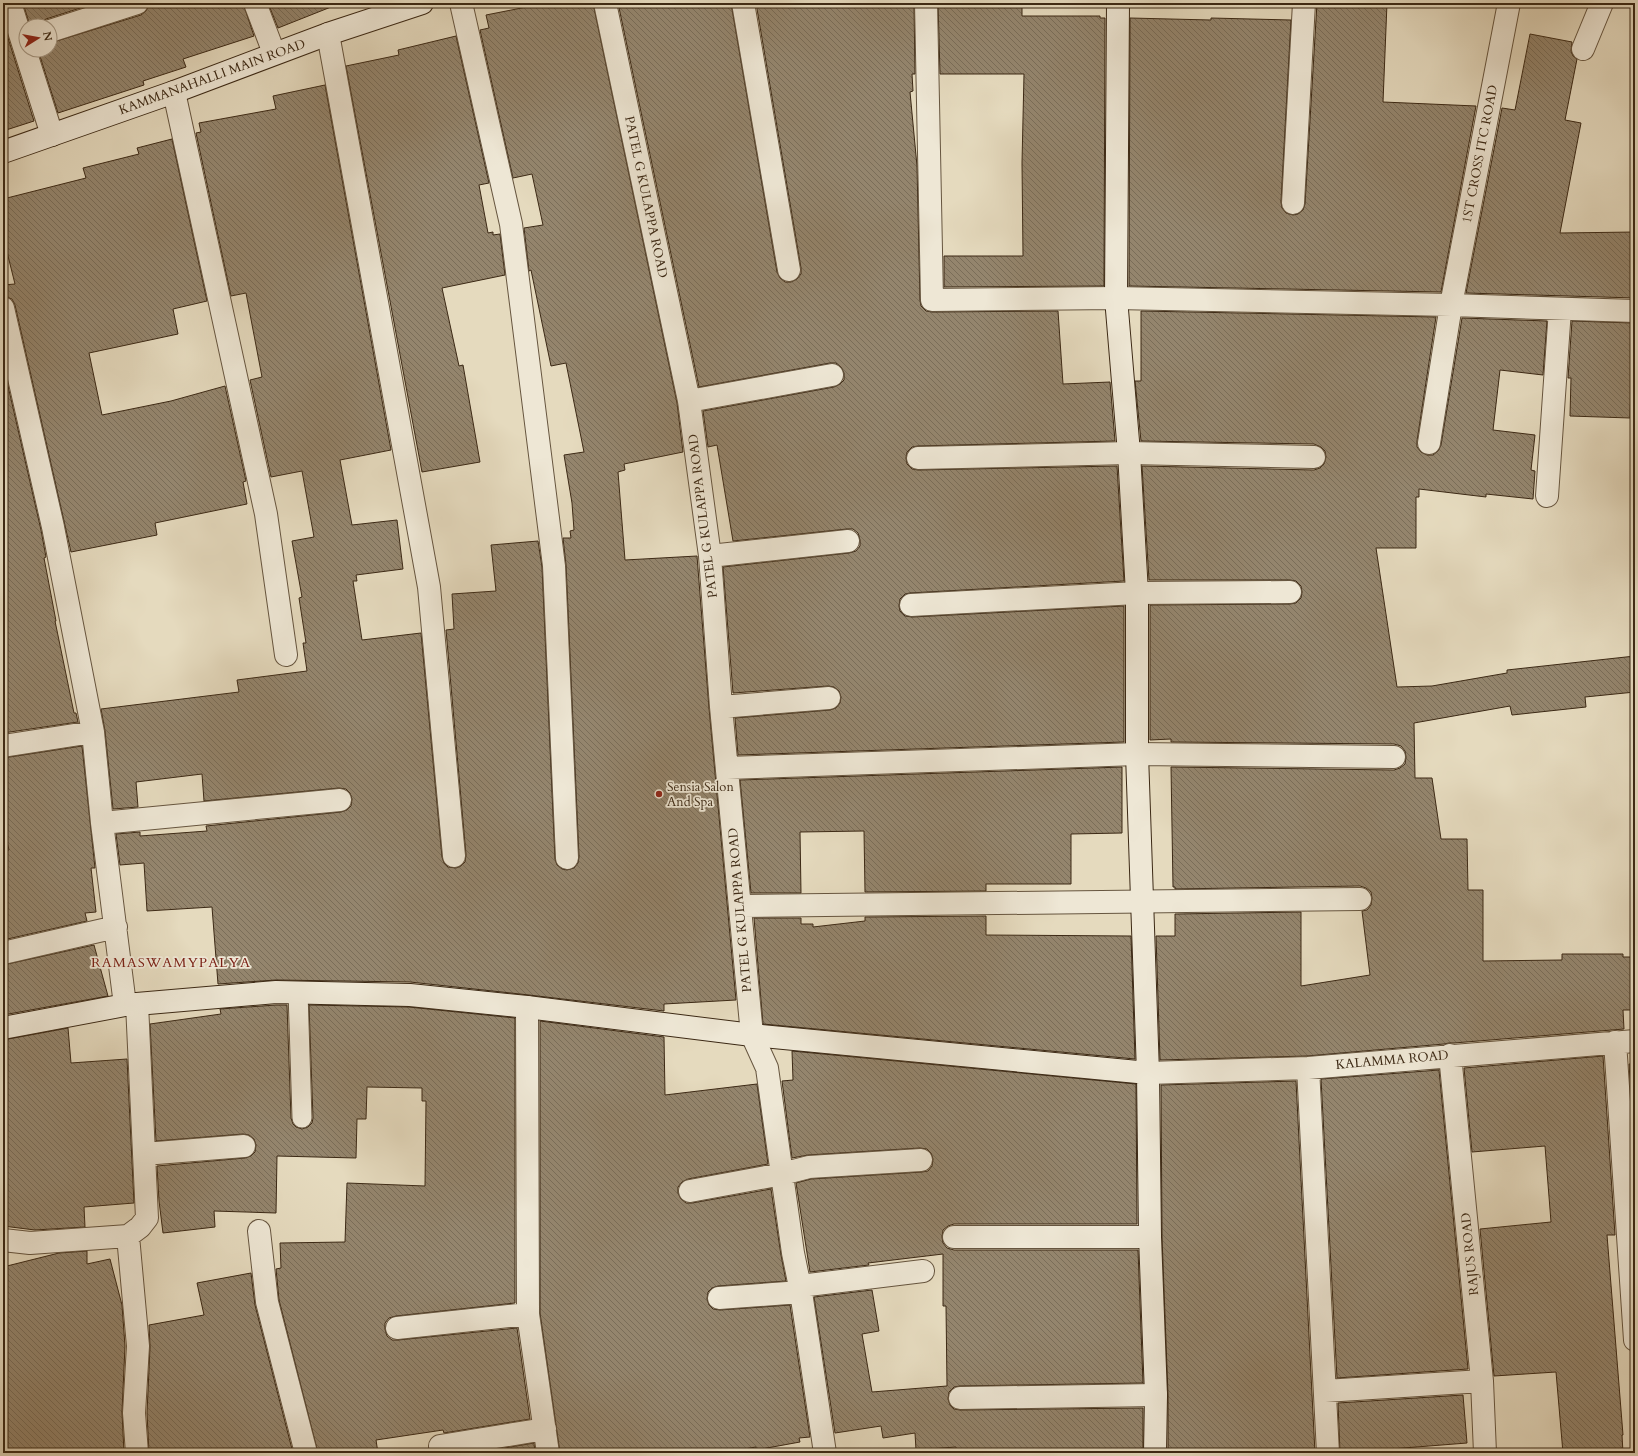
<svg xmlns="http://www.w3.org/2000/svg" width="1638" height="1456" font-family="Cardo,serif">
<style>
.building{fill:url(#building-back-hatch);stroke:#3c2915}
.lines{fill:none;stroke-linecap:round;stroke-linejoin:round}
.lane-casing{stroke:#66553f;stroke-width:21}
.street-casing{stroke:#66553f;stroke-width:24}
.secondary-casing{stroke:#3c2915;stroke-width:24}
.lane{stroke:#eee7d5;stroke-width:19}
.street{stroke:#eee7d5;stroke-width:22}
.secondary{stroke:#eee7d5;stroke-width:22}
.poi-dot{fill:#8f2418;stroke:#eee7d5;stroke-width:1.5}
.labels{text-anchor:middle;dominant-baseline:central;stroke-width:3.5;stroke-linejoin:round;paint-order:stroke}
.street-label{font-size:13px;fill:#3c2915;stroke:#eee7d5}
.poi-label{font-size:13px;fill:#3c2915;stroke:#eee7d5;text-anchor:start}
.neighbourhood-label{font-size:14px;letter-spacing:1px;fill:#7a1f14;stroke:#eee7d5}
</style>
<defs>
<pattern id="building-back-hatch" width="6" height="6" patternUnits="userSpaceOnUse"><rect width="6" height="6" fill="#94856d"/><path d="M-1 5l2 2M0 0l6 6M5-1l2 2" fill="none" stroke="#7a6d58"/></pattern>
</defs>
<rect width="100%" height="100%" fill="#e5dabe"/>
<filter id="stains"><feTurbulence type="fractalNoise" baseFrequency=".005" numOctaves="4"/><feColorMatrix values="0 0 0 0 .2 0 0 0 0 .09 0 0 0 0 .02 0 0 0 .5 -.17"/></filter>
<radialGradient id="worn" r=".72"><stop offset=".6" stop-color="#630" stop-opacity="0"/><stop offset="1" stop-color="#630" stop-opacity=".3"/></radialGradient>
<!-- building -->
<path class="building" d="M23 3H96L46 19 41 22 39 26H30Z
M149 3H243L254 36 183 59 186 67 143 81 144 85 58 113 38 50H50V43L141 15 146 11Z
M268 3H335L336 5 278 28Z
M547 3H593L677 403 683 452 624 464 625 470 618 472 625 560 697 556 709 708 736 1000 664 1004V1011L529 995 410 982 276 980 218 984 212 907 147 911 144 863 120 865 116 834 140 832V836L207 831 206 826 341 812 347 810 351 806 352 799 350 793 346 789 339 788 204 801 202 774 136 782 138 807 113 809 105 731 101 709 239 692 237 680 307 671 303 643H306L299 598 302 597 292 541 314 537 302 471 271 477 250 380 262 377 246 293 231 296 196 133 201 132 199 123 276 109 273 96 325 85 391 450 340 460 352 525 397 520 403 569 356 575 357 581H353L362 640 421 633 442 857 444 863 448 867 456 868 461 866 465 862 466 855 446 630 454 629 452 594 496 591 491 545 538 541 542 567 555 859 557 865 562 869 567 870 574 868 578 863 579 857 566 565 563 538H571L570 531 574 530 572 503 564 455 584 452 566 363 551 366 531 270 529 271 524 228 543 225 532 174 513 178 480 30 489 28 486 15Z
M618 3H731L777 272 780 278 785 282H791L797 279 801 274V268L756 3H914L915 74H912L913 91 910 92 917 166 920 300 921 306 926 311 932 312 1058 311 1063 384 1110 382 1115 441 918 446 912 447 907 452 906 458 907 464 912 469 918 470 1117 466 1124 581 910 593 905 594 900 599 899 606 900 611 905 616 912 617 1124 606V742L738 755 735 718 830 710 836 708 840 703 841 697 839 691 834 687 828 686 733 693 723 567 849 553 856 551 860 546V540L858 533 853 529H847L733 541 717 445 708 447 703 411 834 387 840 384 844 380V373L841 367 836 363H830L699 387Z
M938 3H1022V16H1100V18H1105L1104 286 944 287V256H1023L1022 163 1024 74H940Z
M1317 3H1387L1383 102 1476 106 1441 292 1129 286 1130 18 1211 20V18L1291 20 1281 202 1282 208 1286 213 1293 215 1298 214 1303 210 1305 204Z
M3 22 34 121 3 131Z
M1530 34 1572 42 1571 51 1573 56 1577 59 1565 120 1581 123 1560 233 1635 232V298L1466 293 1502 108 1515 110Z
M456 36 489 183 479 185 488 233 493 232V235L500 234 505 275 442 288 459 366 463 365 480 462 422 472 346 66 399 55 398 50Z
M172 139 207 301 173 309 178 334 89 353 102 415 171 401 225 386 246 481 243 482 247 504 155 523 157 535 71 552 15 305 12 299 3 296V285L15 284 3 236V199L86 178 83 168 139 154 137 148Z
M1141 311 1436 317 1417 441V447L1421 452 1427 455H1433L1438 451 1441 445 1462 318 1547 321 1543 375 1500 370 1493 430 1535 435 1531 470 1535 471 1533 499 1486 494V497L1419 489V497H1416V548H1376L1397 687 1432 686 1507 673V670L1635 656V692L1585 697 1586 707 1512 715 1510 706 1414 723 1415 778H1432L1441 839H1467L1468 890H1483V961L1562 960V954H1623V957H1635V1010H1623L1624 1029 1454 1043H1449L1444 1044 1307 1056 1160 1060 1156 936H1175V914L1301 912V986L1370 975 1362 911 1367 910 1371 905 1372 898 1371 892 1366 888 1360 886 1175 889V887H1173L1171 767 1394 770 1400 768 1405 764 1406 757 1405 751 1401 746 1394 744 1171 742V739L1150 740V605L1290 604 1296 603 1301 598 1302 592 1301 586 1296 581 1290 580H1149L1142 466 1314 470 1320 468 1324 464 1326 457 1325 451 1321 447 1314 444 1141 441 1135 381H1141Z
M1572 321 1633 323 1630 418 1570 416 1571 378H1568Z
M3 364 41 530 46 557 44 558 56 621H55L74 713H76L78 722 3 733Z
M82 746 95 868H91L96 912 85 913 87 921 3 940V851L9 850 3 825V758Z
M1122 767V833L1071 834V884H986V891L865 892 864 831 800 832 801 893H751L740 780Z
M986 916V935L1131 936 1135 1059 763 1024 754 918H801V924H813V927L865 921V917Z
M94 945 108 996 3 1015V965Z
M276 1005H287L291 1118 293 1124 296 1127 302 1129 308 1127 312 1123 313 1118 309 1005 409 1007 515 1018V1303L396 1316 389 1318 385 1323V1329L387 1336 392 1340H398L517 1328 530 1419 444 1433 443 1430 376 1440 378 1453H318L279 1300 276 1269 281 1268 280 1243 345 1242 347 1183 425 1186 426 1101H422V1088L367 1087 366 1119H357L356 1158 277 1156 276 1213 214 1211 215 1227 163 1233 159 1201 157 1166 245 1158 251 1156 255 1152 256 1145 254 1139 249 1135 243 1134 156 1141 150 1024 221 1014 220 1009Z
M540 1021 664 1037 665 1095 757 1084 768 1164 688 1179 682 1182 678 1187V1193L681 1199 686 1203H692L771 1189 781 1255 786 1281 718 1286 712 1288 708 1292 707 1299 709 1305 713 1309 720 1310 790 1305 810 1437 799 1438 800 1442 756 1450V1447L721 1453H560L540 1313Z
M68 1028 71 1063 127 1059 134 1203 84 1207 85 1227 35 1230 3 1226V1040Z
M792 1051 1136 1084 1137 1224H954L948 1226 943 1230 942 1237 943 1243 947 1248 954 1250H1138L1143 1383 960 1386 954 1387 949 1392 948 1399 950 1405 954 1409 960 1410 1143 1408V1453H956V1447L916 1450 915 1433 883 1438 881 1426 835 1433 814 1297 872 1290 879 1331 862 1334 872 1392 947 1386 946 1306H943V1254L868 1263 869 1265 810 1272 796 1183 811 1179 922 1172 928 1171 932 1166 933 1159 931 1153 927 1149 920 1148 808 1155 792 1158 782 1081 793 1080Z
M1603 1056 1615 1235H1607L1623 1435H1622L1623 1453H1563L1556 1372 1494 1376 1480 1229 1551 1222 1545 1146 1472 1152 1464 1068Z
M1629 1064H1635V1153Z
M1439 1070 1468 1369 1337 1378 1321 1079Z
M1296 1081 1315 1453H1168V1395L1162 1237 1161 1085Z
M87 1251V1264L110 1259 122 1305 125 1346 122 1412 124 1453H3V1267L59 1253Z
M251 1273 255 1305 293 1453H149L147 1413 150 1347 149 1325 204 1315 197 1283Z
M1463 1395 1467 1443 1340 1453 1338 1403Z
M534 1443 535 1453H475Z"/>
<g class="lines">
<defs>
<path id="lane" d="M298 992 302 1118"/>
<path id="street" d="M10 3 52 135
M255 3 274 53
M461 3 511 224 554 566 567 858
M605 3 689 401 710 556 721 707 752 1035 767 1068 793 1253 801 1292 825 1453
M743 3 789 270
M926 3 932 300 1116 298 1451 305 1635 311
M50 31 137 3
M328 34 429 587 454 856
M1583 49 1602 3
M174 92 266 514 286 655
M1293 203 1304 3
M3 308 53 527 93 732 102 823 125 1005
M689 401 832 375
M1429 443 1451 305 1509 3
M918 458 1129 453 1314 457
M1547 496 1560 309
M710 556 848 541
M911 605 1137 593 1290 592
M721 707 829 698
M3 746 93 732
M727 768 1137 754 1394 757
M102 823 340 800
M740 906 1360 899
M3 953 116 927
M527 1007 528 1314 548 1453
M1615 1042 1635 1340
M1450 1055 1482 1381 1485 1453
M1308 1068 1328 1453
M1148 1073 1308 1068 1635 1041
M144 1154 244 1146
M690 1191 782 1174 809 1167 921 1160
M259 1231 267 1302 306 1453
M128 1236 138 1346 134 1413 137 1453
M954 1237H1150
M3 1240 30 1243 128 1236 140 1227 147 1218 137 1004
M800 1286 923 1271
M719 1298 801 1292
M397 1328 528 1314
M1325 1391 1482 1381
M960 1398 1156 1395
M441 1453 440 1446 545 1429"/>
<path id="secondary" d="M1118 3 1116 298 1129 453 1137 593V754L1148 1073 1150 1237 1156 1395 1155 1453
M3 152 174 92 328 34 422 3
M3 1028 125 1005 276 992 410 995 527 1007 752 1035 1148 1073"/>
</defs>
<!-- lane casing -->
<use href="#lane" class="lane-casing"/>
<!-- street casing -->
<use href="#street" class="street-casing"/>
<!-- secondary casing -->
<use href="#secondary" class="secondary-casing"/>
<!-- lane -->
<use href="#lane" class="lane"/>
<!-- street -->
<use href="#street" class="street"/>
<!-- secondary -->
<use href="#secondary" class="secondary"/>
</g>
<!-- markers -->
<circle class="poi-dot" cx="659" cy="794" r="4"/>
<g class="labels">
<!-- street labels -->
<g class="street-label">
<text transform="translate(212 77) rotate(-20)">KAMMANAHALLI MAIN ROAD</text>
<text transform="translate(1480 154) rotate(-79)">1ST CROSS ITC ROAD</text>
<text transform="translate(646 197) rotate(78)">PATEL G KULAPPA ROAD</text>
<text transform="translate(703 516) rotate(-97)">PATEL G KULAPPA ROAD</text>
<text transform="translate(740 910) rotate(-95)">PATEL G KULAPPA ROAD</text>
<text transform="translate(1392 1060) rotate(-5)">KALAMMA ROAD</text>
<text transform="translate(1470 1254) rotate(-96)">RAJUS ROAD</text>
</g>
<!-- poi labels -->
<g class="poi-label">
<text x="667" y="787">Sensia Salon<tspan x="667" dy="15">And Spa</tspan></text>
</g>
<!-- neighbourhood labels -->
<g class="neighbourhood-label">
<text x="171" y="962">RAMASWAMYPALYA</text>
</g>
</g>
<!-- margin -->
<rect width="1638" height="1456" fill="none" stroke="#e5dabe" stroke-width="16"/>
<rect x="4" y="4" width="1630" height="1448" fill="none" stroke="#3c2915" stroke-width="2"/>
<rect x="8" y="8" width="1622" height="1440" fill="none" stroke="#3c2915"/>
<!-- north arrow -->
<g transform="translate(38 38) rotate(79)"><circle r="19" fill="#eee7d5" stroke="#a79b88"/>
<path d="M0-3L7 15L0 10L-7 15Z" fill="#8f2418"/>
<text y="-6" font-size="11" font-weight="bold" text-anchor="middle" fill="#3c2915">N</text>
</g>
<rect width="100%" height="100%" filter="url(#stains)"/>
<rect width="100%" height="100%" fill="url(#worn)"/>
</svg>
